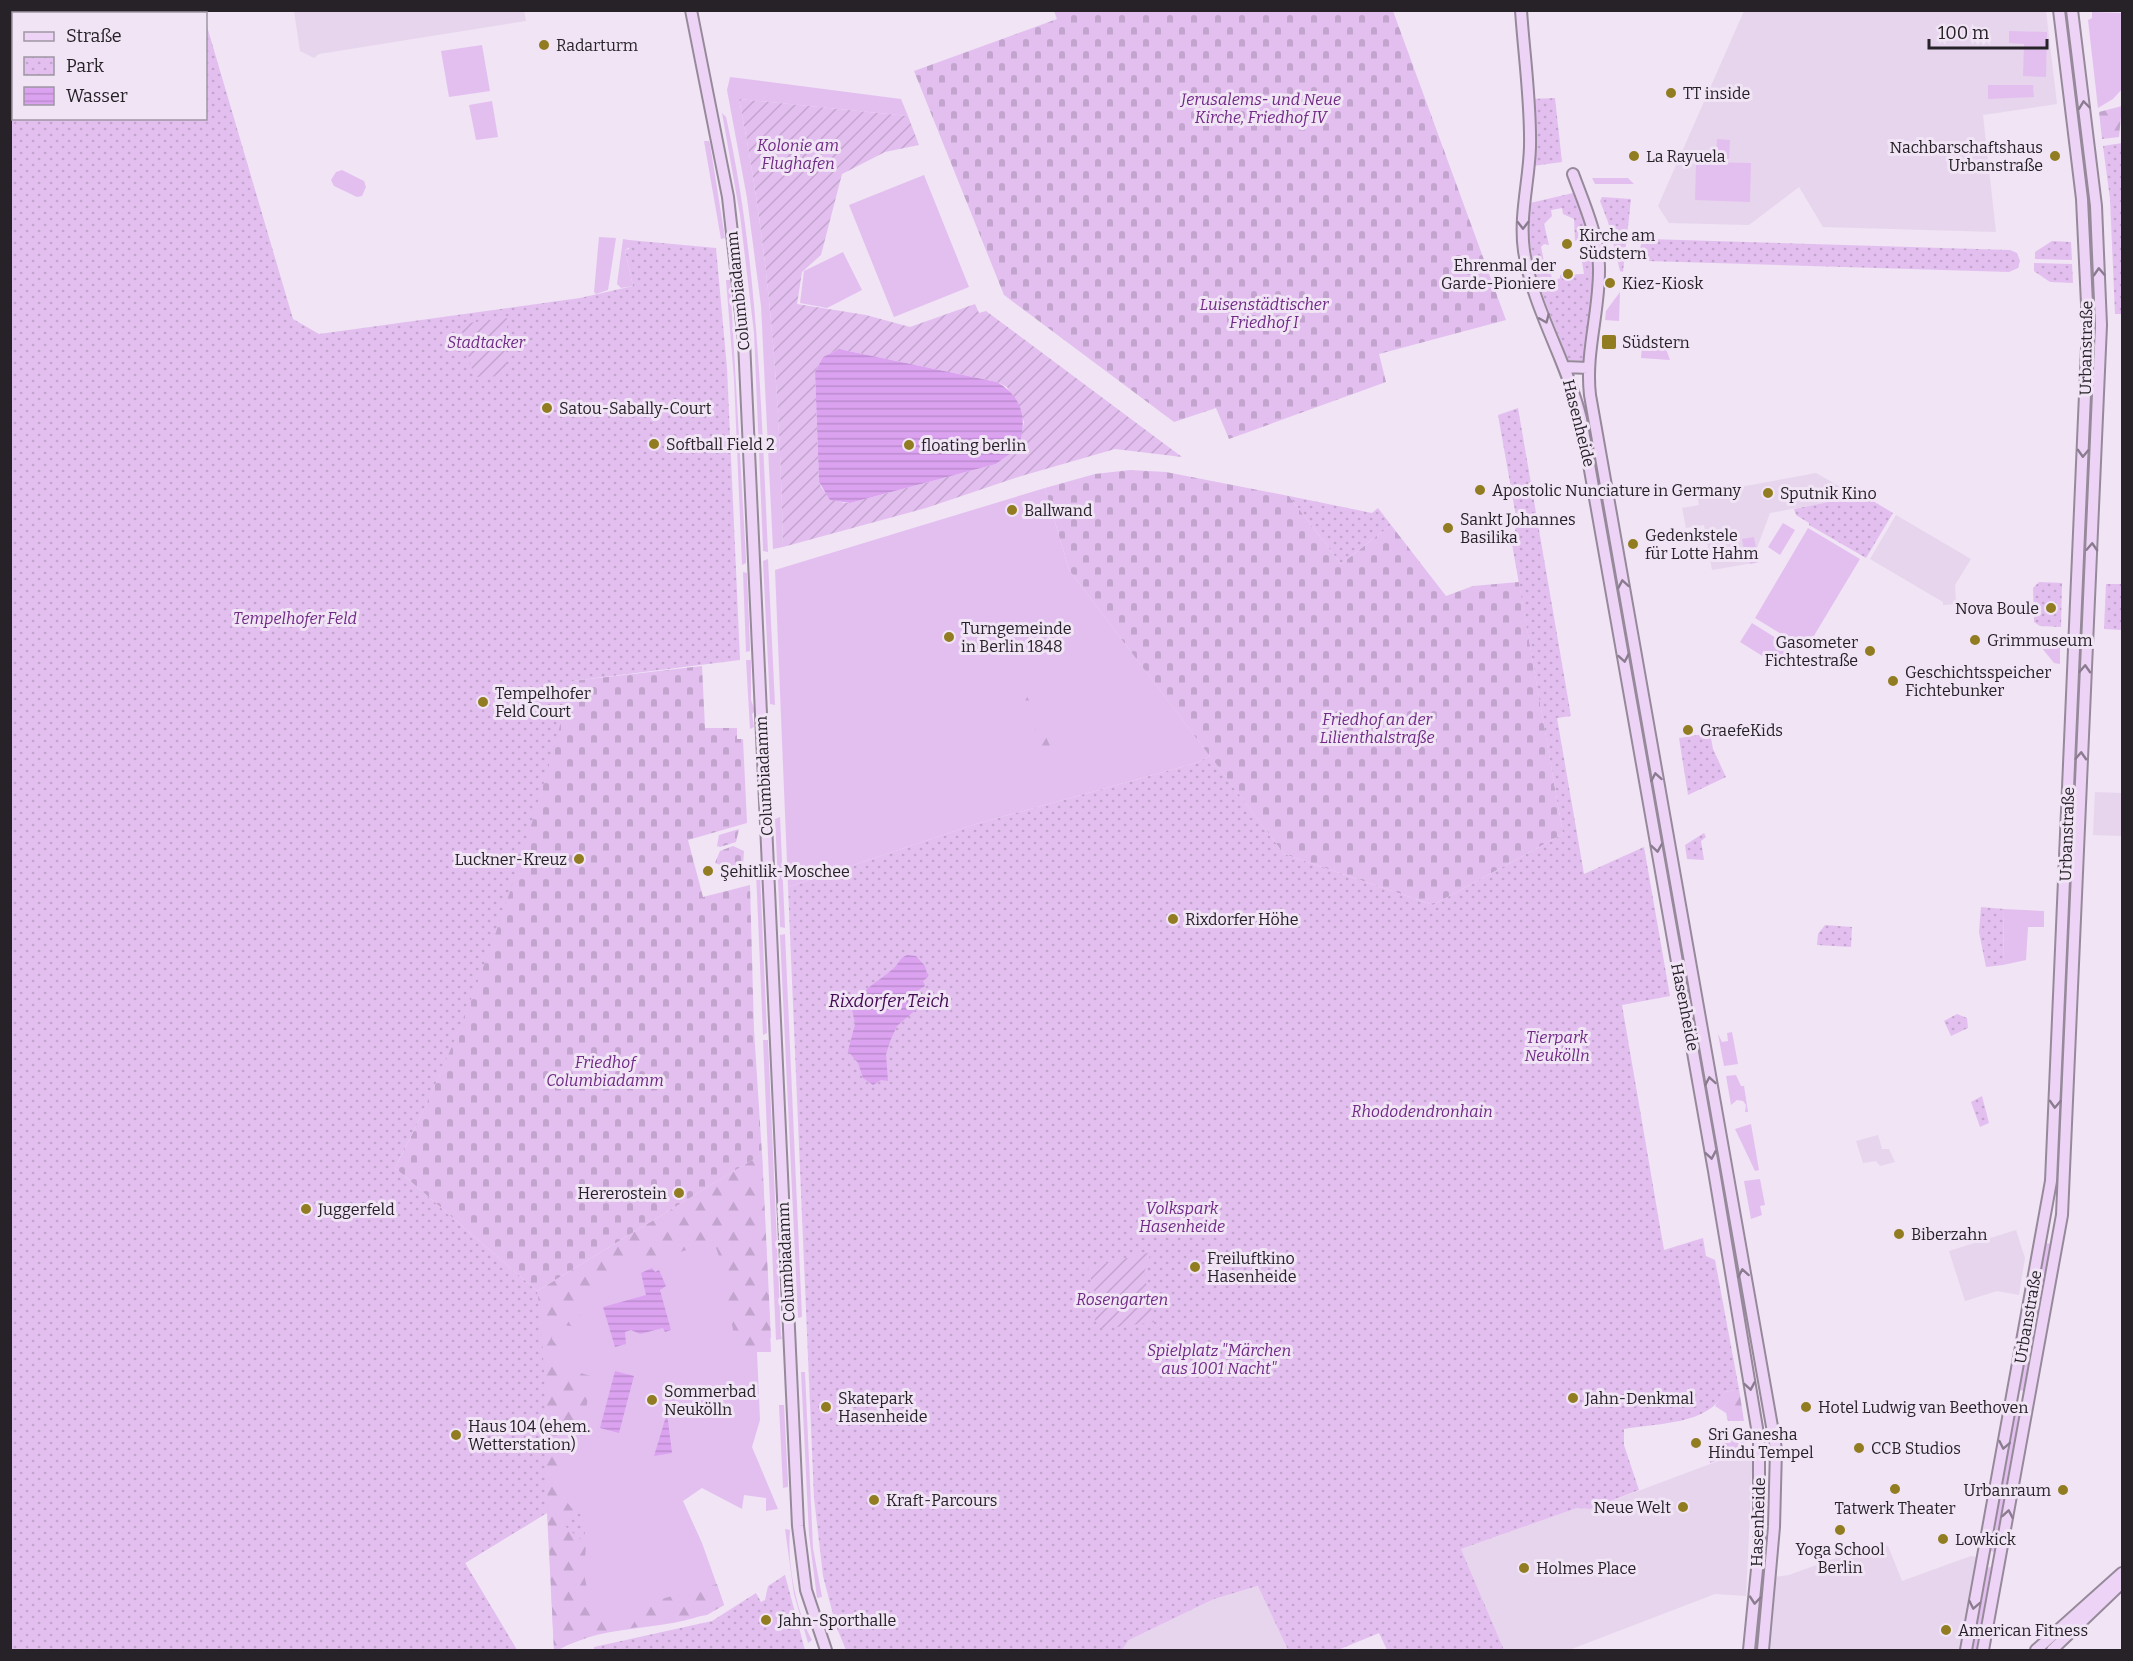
<svg xmlns="http://www.w3.org/2000/svg" width="2133" height="1661" font-family="Bitter,serif">
<style>
.built{fill:#e7d5ed}
.grass{fill:#e3bff0}
.forest{fill:url(#forest-firs)}
.cemetery{fill:url(#cemetery-stones)}
.park{fill:url(#park-dots);fill-rule:evenodd}
.garden{fill:url(#garden-furrows);fill-rule:evenodd}
.water{fill:url(#water-rules)}
.lines{fill:none;stroke-linecap:round;stroke-linejoin:round}
.secondary-casing{stroke:#968a9a;stroke-width:14}
.secondary{stroke:#edd4f6;stroke-width:10}
.oneway{stroke:#8a7b8f}
.poi-dot{fill:#917c22;stroke:#f0e4f5;stroke-width:2}
.labels{text-anchor:middle;dominant-baseline:central;stroke-width:6;stroke-linejoin:round;paint-order:stroke}
.poi-label{font-size:16px;fill:#262228;stroke:#f0e4f5;text-anchor:start}
.park-label{font-size:16px;font-style:italic;fill:#6f2a85;stroke:#f0e4f5}
.street-label{font-size:16px;fill:#262228;stroke:#f0e4f5}
.water-label{font-size:18px;font-style:italic;fill:#410a51;stroke:#f0e4f5}
</style>
<defs>
<pattern id="forest-firs" width="22" height="20" patternUnits="userSpaceOnUse" patternTransform="scale(1.5)"><rect width="22" height="20" fill="#e3bff0"/><path d="M5 1l3.5 6h-7zM16 11l3.5 6h-7z" fill="#c3a4ce"/></pattern>
<pattern id="cemetery-stones" width="16" height="16" patternUnits="userSpaceOnUse" patternTransform="scale(1.5)"><rect width="16" height="16" fill="#e3bff0"/><path d="M2 7V4a2 2 0 0 1 4 0v3zM10 15v-3a2 2 0 0 1 4 0v3z" fill="#c3a4ce"/></pattern>
<pattern id="park-dots" width="8" height="8" patternUnits="userSpaceOnUse" patternTransform="scale(1.5)"><rect width="8" height="8" fill="#e3bff0"/><path d="M2 2h.1M6 6h.1" fill="none" stroke="#c3a4ce" stroke-width="1.8" stroke-linecap="round"/></pattern>
<pattern id="garden-furrows" width="10" height="10" patternUnits="userSpaceOnUse" patternTransform="scale(1.5)"><rect width="10" height="10" fill="#e3bff0"/><path d="M-1 1l2-2M0 10L10 0M9 11l2-2" fill="none" stroke="#c3a4ce"/></pattern>
<pattern id="water-rules" width="6" height="5" patternUnits="userSpaceOnUse" patternTransform="scale(1.5)"><rect width="6" height="5" fill="#dba2f0"/><path d="M0 2.5h6" fill="none" stroke="#bc8bce"/></pattern>
</defs>
<rect width="100%" height="100%" fill="#f0e4f5"/>
<!-- built -->
<path class="built" d="M524 10 526 21 319 54 314 58 300 51 294 11Z
M1744 11H2046L2057 104 1983 115 1996 232 1823 227 1799 187 1749 225 1669 223 1658 206Z
M1816 473 1858 497 1770 513 1757 548 1759 562 1712 570 1704 525 1686 528 1682 508 1699 505 1697 495Z
M1896 515 1971 559 1955 585 1956 604 1943 605V602L1870 559Z
M2095 792 2122 793V836L2093 835Z
M1878 1135 1882 1149H1889L1895 1162 1880 1166 1876 1161 1863 1163 1856 1141Z
M2016 1230 2025 1258 2019 1295 1997 1291 1965 1301 1949 1251Z
M1753 1448 1746 1596 1715 1594 1569 1650H1504L1461 1549 1577 1508 1590 1509Z
M1882 1541 1883 1545 1888 1546 1902 1581 1971 1556 1977 1557 1960 1650H1770L1774 1577 1789 1575Z
M1259 1586 1288 1650H1122L1129 1640 1214 1599Z"/>
<!-- grass -->
<path class="grass" d="M2092 12 2122 13V89L2113 99 2098 108 2088 20 2092 18Z
M2009 31 2047 32 2046 77 2023 76 2024 44 2009 43Z
M2073 43 2090 183 2097 294H2091L2067 44Z
M482 45 490 91 449 97 441 51Z
M730 77 901 99 908 116 739 99C769 247 780 396 783 547L773 549 761 306 747 198 727 90Z
M1988 85H2033L2034 97 1988 99Z
M492 101 498 137 476 140 469 105Z
M722 113 726 117C758 260 761 406 768 552L763 551V548L754 333 740 215Z
M1717 139 1730 140 1729 159H1716Z
M704 141H709L710 144 725 238 721 239Z
M1696 162 1751 163 1750 202 1695 200Z
M342 170 364 181 366 187 362 196 357 197 334 186 331 180 336 172Z
M924 175 969 287 894 317 849 205Z
M1592 178H1628L1634 184H1595Z
M599 237 616 238 608 290 596 294 594 292Z
M623 239 629 240 630 247 625 250 633 286 621 288 617 284Z
M843 252 862 290 827 308 800 303 804 271Z
M726 280H730L746 559V563L742 565 734 379Z
M1620 292 1619 321 1605 320 1606 311Z
M2092 327H2098L2089 537 2083 536Z
M1643 335 1661 349H1666L1670 360 1641 358Z
M1583 401 1587 402 1664 857 1582 404Z
M1045 488 1069 570 1210 756 1196 763 976 824 788 887 775 570Z
M1783 523 1795 530 1780 555 1768 547Z
M1808 528 1860 559 1806 649 1755 618Z
M1754 537 1759 562 1750 564 1748 551H1744L1742 539Z
M768 559 775 705 770 704 763 561Z
M743 572 747 573 750 648V651L746 652Z
M1752 623 1792 648 1780 667 1740 642Z
M2047 642 2060 645V664L2054 663 2041 647Z
M746 660H751V700L755 711 752 714 754 727 750 729Z
M2079 676H2080L2071 850Z
M780 817 785 928 780 927V923L775 819Z
M756 872 760 873 767 1033 763 1035Z
M2004 909 2044 911V927H2028L2026 960 2003 965Z
M785 934 802 1317 798 1318 780 935Z
M2065 988H2066L2057 1162Z
M1732 1032 1738 1064 1724 1066 1718 1034 1722 1042 1728 1041 1727 1033Z
M763 1040H768L781 1335 782 1339 776 1340Z
M1736 1075 1741 1086H1744L1748 1112H1745L1746 1105 1743 1101 1737 1100 1731 1105 1726 1076Z
M1751 1124 1759 1170 1755 1171 1735 1129Z
M762 1154 771 1352H757L760 1420 752 1447 778 1509 766 1511V1498L744 1495 742 1509 702 1488 683 1501 702 1543 724 1605C675 1635 609 1620 558 1650H554L547 1513 465 1563 517 1650 462 1576 518 1304Z
M1760 1179 1765 1205 1760 1206 1762 1215 1751 1219 1744 1181Z
M2045 1243 2051 1244 2025 1391 2018 1390Z
M801 1372H805L813 1548 822 1597 817 1598 809 1535Z
M779 1405H784L788 1483V1487L783 1488Z
M2015 1410 2021 1411 1995 1552 1989 1551Z
M785 1529 790 1530C787 1564 796 1611 812 1640L808 1643 794 1594Z
M1991 1567 1977 1650H1971L1986 1568Z"/>
<!-- forest -->
<path class="forest" d="M2122 106 2119 137 2102 139 2099 112Z
M1026 694 1052 750 1039 752 1034 724 1020 699Z
M762 1154 771 1338H756L757 1347 736 1348 722 1265 714 1242 666 1256 622 1262 592 1284 580 1314 585 1328 556 1324 552 1339 560 1350 563 1368 591 1376 580 1452 560 1465 561 1472 546 1473 545 1343 537 1291Z
M1739 1389 1744 1421H1728L1726 1413 1715 1406 1725 1392Z
M1745 1432V1450L1710 1463 1709 1455 1728 1435Z
M563 1480 567 1502 573 1510 565 1526 586 1544 584 1574 592 1612 614 1622C646 1601 680 1593 717 1584L724 1605 707 1615 597 1634 554 1650 546 1481Z"/>
<!-- cemetery -->
<path class="cemetery" d="M1054 11H1393L1506 320 1379 354 1386 382 1229 439 1216 408 1174 422 1004 295 914 71 1057 19Z
M1130 470 1166 472 1289 496 1341 564 1391 525 1446 596 1473 586 1519 582 1563 834 1433 905 1284 854 1069 570 1045 488 1095 474Z
M702 666 705 728H737V739H743L747 823 688 840 703 897 750 885 754 1030 762 1154 537 1291 395 1168C475 1014 525 847 572 681Z
M739 829 736 842 720 847 717 846 719 835Z
M733 846 744 851 743 865 728 868 715 863 720 851Z"/>
<!-- park -->
<path class="park" d="M11 11H202L203 13 14 14V118H206V23L293 319 319 334 580 298 633 286 625 250 629 249V240L716 248 727 368 740 660 572 681C528 848 475 1014 395 1168L537 1291C547 1364 545 1438 548 1512L465 1563 517 1650H11Z
M1555 98 1562 162 1533 166 1531 99Z
M2122 143V314H2115L2110 199 2103 146Z
M1573 193C1596 235 1595 283 1588 329 1586 339 1586 351 1583 361L1568 360C1547 304 1524 264 1530 203ZM1562 208 1563 214 1574 219 1575 241 1580 238 1584 240 1587 256 1582 262 1584 274 1560 275V278L1556 280 1552 279 1550 268 1545 266 1541 247 1544 244 1549 245 1544 224 1552 216 1551 210Z
M1602 197 1631 199 1623 272 1620 271 1608 222 1600 201Z
M1648 239 2010 250 2017 253 2020 261 2018 268 2009 272 1647 261 1640 258 1639 252 1642 241Z
M2052 241 2071 242 2072 260 2035 259V252Z
M2034 263 2072 264 2073 283 2050 282 2034 271Z
M1518 408 1571 716 1557 718 1584 874 1644 847 1670 996 1622 1005 1664 1250 1703 1238 1706 1256 1715 1260 1739 1389 1725 1392C1708 1425 1658 1423 1624 1429V1445L1639 1490 1590 1509 1577 1508 1461 1549 1504 1650H1387L1379 1633 1338 1650H1288L1258 1586 1214 1599 1129 1640 1122 1650H846L836 1626 823 1576 814 1498 788 887 976 824 1196 763 1210 756 1284 854 1433 905 1563 834 1512 544 1517 522 1498 415Z
M1863 495 1893 513 1866 558 1809 525V523L1796 515 1794 509Z
M1289 496 1372 513 1378 508 1391 525 1341 564Z
M2039 582 2062 583 2061 627 2040 626 2034 622 2033 588Z
M2106 584H2122V630L2104 629Z
M1710 733 1713 749 1726 777 1688 795 1679 738Z
M1704 833 1706 837 1701 841 1704 860 1687 859 1685 845Z
M1981 907 2004 909 2003 965 1986 967 1979 932Z
M1825 925 1852 927 1851 947 1817 945 1818 934Z
M1957 1014 1967 1018 1968 1028 1951 1036 1944 1021Z
M1982 1096 1989 1123 1980 1127 1971 1102Z
M573 1510 583 1516 586 1544 565 1526Z
M785 1575 805 1650H594V1647L712 1621 756 1593 761 1602 765 1600 768 1586Z"/>
<!-- garden -->
<path class="garden" d="M739 99 908 116 919 145 885 152 842 174 821 255 802 272 797 304 866 315 910 327 975 304 979 313 986 311 1182 457 1115 449 1018 477 926 508 783 547C780 396 769 247 739 99ZM839 349 997 382 1007 387 1024 422 1018 448 996 464 850 503C837 504 823 494 819 482L815 372 823 357Z
M507 318 506 376 474 377 460 324Z
M1151 1252 1144 1273 1154 1322 1102 1329 1095 1320 1097 1301 1088 1268Z"/>
<!-- water -->
<path class="water" d="M839 349 997 382C1023 397 1028 420 1018 448L996 464 850 503 830 500 819 482 815 372 823 357Z
M907 955 916 956 925 966 928 977 923 981 925 986 917 991 926 996V1001L897 1026 891 1039 886 1054 888 1081 881 1080 873 1085 863 1078 858 1063 848 1051 855 1024 852 1009C864 986 876 984 894 968 899 963 900 958 907 955Z
M652 1268 655 1272 659 1270 666 1286 660 1290 671 1330 665 1332 663 1328 640 1334 631 1330 625 1332 626 1344 615 1347 603 1307 646 1295 641 1273Z
M615 1371 634 1376 619 1433 600 1428Z
M667 1413 672 1453 654 1456Z"/>
<g class="lines">
<defs>
<path id="secondary" d="M691 10 728 197 744 341 798 1526 806 1590 826 1650
M1521 10C1524 55 1531 102 1530 147 1529 182 1519 216 1524 251 1533 309 1567 361 1581 419L1714 1171 1759 1440V1549L1749 1650
M1573 174C1584 204 1598 234 1599 267 1600 310 1585 352 1590 395L1776 1449 1774 1527 1763 1650
M1565 367 1589 368
M1966 1650 2051 1181 2088 325 2082 199 2059 10
M1983 1650 2062 1215 2101 325 2096 206 2072 10
M2036 1650 2122 1573
M2052 1650 2122 1583"/>
</defs>
<!-- secondary casing -->
<use href="#secondary" class="secondary-casing"/>
<!-- secondary -->
<use href="#secondary" class="secondary"/>
</g>
<!-- one-way arrows -->
<defs><path id="oneway-chevron" d="M-2-3.5L2.5 0L-2 3.5" fill="none" stroke-width="1.6" stroke-linecap="round" stroke-linejoin="round" transform="scale(1.5)"/></defs>
<g class="oneway">
<use href="#oneway-chevron" transform="translate(2084 105) rotate(-97)"/>
<use href="#oneway-chevron" transform="translate(1523 225) rotate(90)"/>
<use href="#oneway-chevron" transform="translate(2099 272) rotate(-93)"/>
<use href="#oneway-chevron" transform="translate(1545 319) rotate(67)"/>
<use href="#oneway-chevron" transform="translate(2083 453) rotate(92)"/>
<use href="#oneway-chevron" transform="translate(2092 547) rotate(-87)"/>
<use href="#oneway-chevron" transform="translate(1623 584) rotate(-100)"/>
<use href="#oneway-chevron" transform="translate(1624 658) rotate(80)"/>
<use href="#oneway-chevron" transform="translate(2085 669) rotate(-87)"/>
<use href="#oneway-chevron" transform="translate(2081 756) rotate(-87)"/>
<use href="#oneway-chevron" transform="translate(1656 777) rotate(-100)"/>
<use href="#oneway-chevron" transform="translate(1657 848) rotate(81)"/>
<use href="#oneway-chevron" transform="translate(1710 1081) rotate(-100)"/>
<use href="#oneway-chevron" transform="translate(2055 1104) rotate(93)"/>
<use href="#oneway-chevron" transform="translate(1711 1155) rotate(80)"/>
<use href="#oneway-chevron" transform="translate(1743 1273) rotate(-100)"/>
<use href="#oneway-chevron" transform="translate(1750 1386) rotate(80)"/>
<use href="#oneway-chevron" transform="translate(2004 1445) rotate(101)"/>
<use href="#oneway-chevron" transform="translate(2008 1514) rotate(-80)"/>
<use href="#oneway-chevron" transform="translate(1755 1600) rotate(95)"/>
<use href="#oneway-chevron" transform="translate(1974 1605) rotate(101)"/>
</g>
<!-- markers -->
<g class="poi-dot">
<circle cx="544" cy="45" r="6"/>
<circle cx="1671" cy="93" r="6"/>
<circle cx="1634" cy="156" r="6"/>
<circle cx="2055" cy="156" r="6"/>
<circle cx="1567" cy="244" r="6"/>
<circle cx="1568" cy="274" r="6"/>
<circle cx="1610" cy="283" r="6"/>
<rect x="1601" y="334" width="16" height="16" rx="3"/>
<circle cx="547" cy="408" r="6"/>
<circle cx="654" cy="444" r="6"/>
<circle cx="909" cy="445" r="6"/>
<circle cx="1480" cy="490" r="6"/>
<circle cx="1768" cy="493" r="6"/>
<circle cx="1012" cy="510" r="6"/>
<circle cx="1448" cy="528" r="6"/>
<circle cx="1633" cy="544" r="6"/>
<circle cx="2051" cy="608" r="6"/>
<circle cx="949" cy="637" r="6"/>
<circle cx="1975" cy="640" r="6"/>
<circle cx="1870" cy="651" r="6"/>
<circle cx="1893" cy="681" r="6"/>
<circle cx="483" cy="702" r="6"/>
<circle cx="1688" cy="730" r="6"/>
<circle cx="579" cy="859" r="6"/>
<circle cx="708" cy="871" r="6"/>
<circle cx="1173" cy="919" r="6"/>
<circle cx="679" cy="1193" r="6"/>
<circle cx="306" cy="1209" r="6"/>
<circle cx="1899" cy="1234" r="6"/>
<circle cx="1195" cy="1267" r="6"/>
<circle cx="1573" cy="1398" r="6"/>
<circle cx="652" cy="1400" r="6"/>
<circle cx="826" cy="1407" r="6"/>
<circle cx="1806" cy="1407" r="6"/>
<circle cx="456" cy="1435" r="6"/>
<circle cx="1696" cy="1443" r="6"/>
<circle cx="1859" cy="1448" r="6"/>
<circle cx="1895" cy="1489" r="6"/>
<circle cx="2063" cy="1490" r="6"/>
<circle cx="874" cy="1500" r="6"/>
<circle cx="1683" cy="1507" r="6"/>
<circle cx="1840" cy="1530" r="6"/>
<circle cx="1943" cy="1539" r="6"/>
<circle cx="1524" cy="1568" r="6"/>
<circle cx="766" cy="1620" r="6"/>
<circle cx="1946" cy="1630" r="6"/>
</g>
<g class="labels">
<!-- poi labels -->
<g class="poi-label">
<text x="556" y="45">Radarturm</text>
<text x="1683" y="93">TT inside</text>
<text x="2043" y="147" text-anchor="end">Nachbarschaftshaus<tspan x="2043" dy="18">Urbanstraße</tspan></text>
<text x="1646" y="156">La Rayuela</text>
<text x="1579" y="235">Kirche am<tspan x="1579" dy="18">Südstern</tspan></text>
<text x="1556" y="265" text-anchor="end">Ehrenmal der<tspan x="1556" dy="18">Garde-Pioniere</tspan></text>
<text x="1622" y="283">Kiez-Kiosk</text>
<text x="1622" y="342">Südstern</text>
<text x="559" y="408">Satou-Sabally-Court</text>
<text x="666" y="444">Softball Field 2</text>
<text x="921" y="445">floating berlin</text>
<text x="1492" y="490">Apostolic Nunciature in Germany</text>
<text x="1780" y="493">Sputnik Kino</text>
<text x="1024" y="510">Ballwand</text>
<text x="1460" y="519">Sankt Johannes<tspan x="1460" dy="18">Basilika</tspan></text>
<text x="1645" y="535">Gedenkstele<tspan x="1645" dy="18">für Lotte Hahm</tspan></text>
<text x="2039" y="608" text-anchor="end">Nova Boule</text>
<text x="961" y="628">Turngemeinde<tspan x="961" dy="18">in Berlin 1848</tspan></text>
<text x="1987" y="640">Grimmuseum</text>
<text x="1858" y="642" text-anchor="end">Gasometer<tspan x="1858" dy="18">Fichtestraße</tspan></text>
<text x="1905" y="672">Geschichtsspeicher<tspan x="1905" dy="18">Fichtebunker</tspan></text>
<text x="495" y="693">Tempelhofer<tspan x="495" dy="18">Feld Court</tspan></text>
<text x="1700" y="730">GraefeKids</text>
<text x="567" y="859" text-anchor="end">Luckner-Kreuz</text>
<text x="720" y="871">Şehitlik-Moschee</text>
<text x="1185" y="919">Rixdorfer Höhe</text>
<text x="667" y="1193" text-anchor="end">Hererostein</text>
<text x="318" y="1209">Juggerfeld</text>
<text x="1911" y="1234">Biberzahn</text>
<text x="1207" y="1258">Freiluftkino<tspan x="1207" dy="18">Hasenheide</tspan></text>
<text x="664" y="1391">Sommerbad<tspan x="664" dy="18">Neukölln</tspan></text>
<text x="838" y="1398">Skatepark<tspan x="838" dy="18">Hasenheide</tspan></text>
<text x="1585" y="1398">Jahn-Denkmal</text>
<text x="1818" y="1407">Hotel Ludwig van Beethoven</text>
<text x="468" y="1426">Haus 104 (ehem.<tspan x="468" dy="18">Wetterstation)</tspan></text>
<text x="1708" y="1434">Sri Ganesha<tspan x="1708" dy="18">Hindu Tempel</tspan></text>
<text x="1871" y="1448">CCB Studios</text>
<text x="2051" y="1490" text-anchor="end">Urbanraum</text>
<text x="886" y="1500">Kraft-Parcours</text>
<text x="1671" y="1507" text-anchor="end">Neue Welt</text>
<text x="1895" y="1508" text-anchor="middle">Tatwerk Theater</text>
<text x="1955" y="1539">Lowkick</text>
<text x="1840" y="1549" text-anchor="middle">Yoga School<tspan x="1840" dy="18">Berlin</tspan></text>
<text x="1536" y="1568">Holmes Place</text>
<text x="778" y="1620">Jahn-Sporthalle</text>
<text x="1958" y="1630">American Fitness</text>
</g>
<!-- park labels -->
<g class="park-label">
<text x="1261" y="99">Jerusalems- und Neue<tspan x="1261" dy="18">Kirche, Friedhof IV</tspan></text>
<text x="798" y="145">Kolonie am<tspan x="798" dy="18">Flughafen</tspan></text>
<text x="1264" y="304">Luisenstädtischer<tspan x="1264" dy="18">Friedhof I</tspan></text>
<text x="486" y="342">Stadtacker</text>
<text x="295" y="618">Tempelhofer Feld</text>
<text x="1377" y="719">Friedhof an der<tspan x="1377" dy="18">Lilienthalstraße</tspan></text>
<text x="1557" y="1037">Tierpark<tspan x="1557" dy="18">Neukölln</tspan></text>
<text x="605" y="1062">Friedhof<tspan x="605" dy="18">Columbiadamm</tspan></text>
<text x="1422" y="1111">Rhododendronhain</text>
<text x="1182" y="1208">Volkspark<tspan x="1182" dy="18">Hasenheide</tspan></text>
<text x="1122" y="1299">Rosengarten</text>
<text x="1219" y="1350">Spielplatz "Märchen<tspan x="1219" dy="18">aus 1001 Nacht"</tspan></text>
</g>
<!-- street labels -->
<g class="street-label">
<text transform="translate(738 291) rotate(-96)">Columbiadamm</text>
<text transform="translate(2086 348) rotate(-89)">Urbanstraße</text>
<text transform="translate(1579 423) rotate(76)">Hasenheide</text>
<text transform="translate(764 776) rotate(-93)">Columbiadamm</text>
<text transform="translate(2067 834) rotate(-88)">Urbanstraße</text>
<text transform="translate(1685 1007) rotate(79)">Hasenheide</text>
<text transform="translate(786 1262) rotate(-93)">Columbiadamm</text>
<text transform="translate(2028 1317) rotate(-80)">Urbanstraße</text>
<text transform="translate(1758 1522) rotate(-88)">Hasenheide</text>
</g>
<!-- water labels -->
<g class="water-label">
<text x="889" y="1001">Rixdorfer Teich</text>
</g>
</g>
<!-- border -->
<rect width="2133" height="1661" fill="none" stroke="#262228" stroke-width="24"/>
<!-- legend -->
<rect x="12" y="12" width="195" height="108" fill="#f0e4f5" stroke="#9f96a3" stroke-width="1.5"/>
<rect x="24" y="32" width="30" height="9" fill="#edd4f6" stroke="#9f96a3" stroke-width="1.5"/>
<text x="66" y="42" font-size="18" fill="#262228">Straße</text>
<rect x="24" y="57" width="30" height="18" fill="url(#park-dots)" stroke="#9f96a3" stroke-width="1.5"/>
<text x="66" y="72" font-size="18" fill="#262228">Park</text>
<rect x="24" y="87" width="30" height="18" fill="url(#water-rules)" stroke="#9f96a3" stroke-width="1.5"/>
<text x="66" y="102" font-size="18" fill="#262228">Wasser</text>
<!-- scale -->
<path d="M1929 39v9h118v-9" fill="none" stroke="#262228" stroke-width="3"/>
<text x="1938" y="39" font-size="18" fill="#262228" stroke="#f0e4f5" stroke-width="4.5" paint-order="stroke">100 m</text>
</svg>
